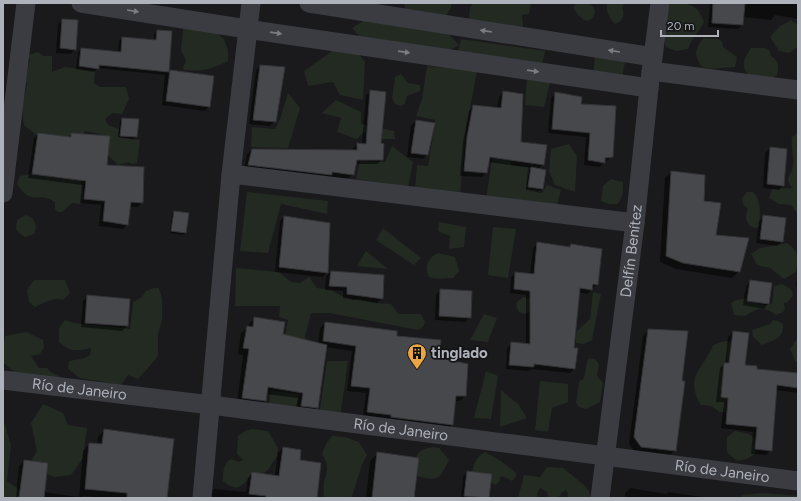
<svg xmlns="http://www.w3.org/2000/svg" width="801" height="501" font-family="Figtree,sans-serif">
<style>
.green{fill:#222a22}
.shadow{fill:#0007}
.building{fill:#47484c;stroke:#343438}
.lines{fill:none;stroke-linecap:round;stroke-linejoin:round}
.minor{stroke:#3b3c41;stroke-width:19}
.oneway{fill:#7a7d84}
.labels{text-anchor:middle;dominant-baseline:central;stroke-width:3.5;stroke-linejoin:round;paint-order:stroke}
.street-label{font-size:15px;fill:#adb2bb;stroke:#151517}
.poi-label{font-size:15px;font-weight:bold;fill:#adb2bb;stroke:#151517;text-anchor:start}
</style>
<rect width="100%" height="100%" fill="#1a1a1c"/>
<!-- green -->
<path class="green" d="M404 3H452L450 10 443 20 407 15Z
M473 3H531L529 14 522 15 523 26 514 37 469 19 470 8Z
M576 3H590L595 10C594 17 593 19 586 21L579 16 573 8Z
M607 3H624L622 7C624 12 624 16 621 21L615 24C609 18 606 12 607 3Z
M673 3C690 3 698 5 704 22 699 32 692 38 688 49L676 51 666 47 662 33 666 6Z
M368 18 444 29 459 45 444 53 365 43 352 28Z
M791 20 798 25V47L789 53 779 51 770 37 780 26Z
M183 29H212L224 39 228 50V61C212 69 203 72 184 70L183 67 186 60 181 51Z
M703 38 717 39 722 41 723 47 737 57 735 67 710 69 702 67C693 54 695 51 703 38Z
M461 39 545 51 542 66 458 52Z
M348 40 365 62 363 100 340 95 333 82 308 86 304 71Z
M751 48H765L770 51 771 56C779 61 779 67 777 75L770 79 750 77C740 64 743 61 751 48Z
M38 52 43 56H52V72L65 67 95 71 94 83 100 87H126L129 99 122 114 113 113 105 119 108 125 119 129 118 136 121 138 140 140 137 163 132 164 128 162 118 165 101 148 100 134 85 131 76 143H46L24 125 22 108 27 84 25 77 30 61 29 55Z
M595 56 625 62 622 78 593 74Z
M427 66 477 71 466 130 460 195 415 188 417 165 428 166 435 123V120L416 116 422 99Z
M401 74 408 83 420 85V91L407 96 405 104 401 106 395 104 392 98 395 77Z
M527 76 551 79 544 107 525 105Z
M288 93 300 108 288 148 251 147 252 127 275 129 280 119Z
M336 100 361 112V124L394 131 395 139H373L364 132 357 139 337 132 341 118 322 113Z
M798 132V214L791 205 779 204 769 198 772 189 793 188 789 184 788 178C798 163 790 153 792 137Z
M495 139 513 141 511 165 528 167 526 190 542 193 547 185 561 190 556 208 486 199Z
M569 144 577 156 575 192 555 185 549 171 551 149Z
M392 146 413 162 408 187 356 179 360 161 385 162Z
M69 162C78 175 87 187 81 204L72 203 62 212H58L55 209V202C38 191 32 207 17 184L20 176 30 174 66 179Z
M611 179 623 182V194L618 204H609L601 201 603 186Z
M247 192 328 201 327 214 281 204 268 253 240 251Z
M747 192H753C762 200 760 216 759 227L755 228 750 226C745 220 745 216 748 209L743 204 742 198Z
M26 215C35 218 38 225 34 234L25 237 19 233 16 229 17 220Z
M439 222 466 227 464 247 449 249 450 236 438 231Z
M493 227 516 229 508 278 488 275Z
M383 228 421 258 414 265 376 240Z
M787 243C800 252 798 258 796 272L784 279 770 268 757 265 751 254 760 248Z
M366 251 388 269 357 266Z
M438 253 455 257 459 271 453 278C444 278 438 280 429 277 424 266 428 258 438 253Z
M236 268 279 272 291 282 300 283 309 277 317 288 331 290 340 295 353 300 360 299 375 303 391 304 398 314H421L425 322 423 327 418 330 329 313H311L302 349 285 337 288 320 279 317 280 306H235Z
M34 280H65L70 293 63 300C54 296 42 304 35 307L29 302 27 290Z
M782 284 791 289 793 295 788 302 784 303 785 309 783 312 776 315C762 305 758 308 745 316L734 315 731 303C746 294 748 303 763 305 766 306 769 304 772 304L774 286Z
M154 288H159L162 299V320L158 334V355L155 360 138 379 128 375 121 385 80 378 68 369 69 361 85 358 90 355 91 348C75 351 72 353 59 342V328L65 320 74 323 130 329 133 302 142 297 146 291Z
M593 292 601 294 592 340 584 344 576 343V334L577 331 590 319Z
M523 297 531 299 536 309 525 314 519 312 516 306 517 302Z
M484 314 497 318 488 342 470 340Z
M773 320 778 321 783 324C784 339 774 340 762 345L753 337 752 330 770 324Z
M26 332 43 340 44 347 40 354 31 356 39 368H47C51 374 59 375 65 380H23L4 363 3 346 5 336Z
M797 339H798V363L795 361 790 349Z
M725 341 734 343 731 382 720 392 727 398 725 412H720L711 406 701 405C684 376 703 370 713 345Z
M589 358 595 359 599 364 597 376 603 383 600 402 586 409 579 407 576 403 579 382 584 378 587 362Z
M327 361H348L340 419 319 416Z
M486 371 498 376 491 419 474 418Z
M540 381 568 384V402L552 408 548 432 535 430Z
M501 390 518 404 527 418 500 427Z
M271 391 299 394 297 411 268 408Z
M43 404 63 413 68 425 87 428 83 458 71 475 55 477 40 472 31 461 37 451 31 423Z
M3 423 5 425 11 445 7 481 17 488 26 498H3Z
M252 429 268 431 278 448 277 456 268 470 261 474 252 473 245 483 237 488 228 485 223 481C223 472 223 464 231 459L239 462 243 460 237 454 238 436 245 431Z
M735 431C754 434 756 435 755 454L747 459 737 461 727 452V437Z
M332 436 345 437 359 442 367 455C359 468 357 484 351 498H324C324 493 323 486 324 482 328 469 329 466 322 454L326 444Z
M433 447 439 448 449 460C439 479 439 482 417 476L419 458 416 457C419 450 426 448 433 447Z
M485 452 501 461 516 473V477L512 481 506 478 501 476 499 482 495 485 491 482 492 474 472 472C474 463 476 457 485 452Z
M547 467 563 468 584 485 589 491 591 498H567L568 494 566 490 562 492 558 498H549L547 492 540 488 537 493 538 498H518L524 475 540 477Z
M763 493 798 496V498H739L743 495Z"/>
<!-- shadow -->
<path class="shadow" d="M710 3H798V19L775 15 771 20 743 17 742 25 738 29 708 27Z
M63 20 75 49 71 54 56 53 58 24Z
M158 31 171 32 168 73 170 71 213 77 209 106 205 111 162 105 165 75 98 68 94 72 76 69 78 52 82 49 118 53 119 41 123 38 154 41V34Z
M260 66 275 121 270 126 249 124 256 71Z
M370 91 382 159 378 164H355L353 174 348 179 244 169 247 154 252 150 353 151V148L358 144H362L366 96Z
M503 92 520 143 543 164 538 170 542 189 540 191 526 189 529 170 532 168 488 162 486 173 482 177 460 176 463 142 469 111 474 106 497 109 499 97Z
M556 93 580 104 612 156 607 161H604L600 167 584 165 586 137 548 133 551 98Z
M122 119 136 137 134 139 118 137 120 121Z
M416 121 427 155 423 159 407 157 411 125Z
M38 134 68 138 71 134 142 202 138 207H129L127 224 123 229 99 226 101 205 80 203 82 185 28 178 34 138Z
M770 148 783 185 779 190 763 188 765 153Z
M671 172 702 202 715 236 739 271 732 278 676 269 660 262 665 178Z
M174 212 186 233 183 235 170 233 172 214Z
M764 216 782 241 777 246 756 243 759 221Z
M284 217 327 272 323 277 275 272 280 221Z
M538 243 569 248 571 245 597 284 587 294 579 292 573 349 574 369 570 373 531 369 528 371 506 369 507 348 512 343 526 345V295L510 293 511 277 516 273 530 274 533 248Z
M798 269V286H796Z
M331 272 383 276 382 298 377 303 343 298V291L325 290 326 276Z
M751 281 771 284 768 304 764 309 743 305 746 286Z
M440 290 470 317 465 322 435 320 436 295Z
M88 296 129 300 127 326 122 331 81 327 83 301Z
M255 318 282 335 318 344 320 328 325 323 395 337 438 359 465 396 460 401H455L452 425 446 430 363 417 366 393 347 391 352 351 325 347 317 407 311 413 295 411 298 398 266 394 265 401 259 407 237 404 243 355 238 354 241 333 248 328 249 324Z
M649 330 675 450 669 456 635 452 629 444 643 336Z
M733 332 744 366 756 370 798 373V393L776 390 771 450 766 455 751 454 753 432 721 428 724 402H716L720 368 725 363 728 337Z
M104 430 166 498H104L83 496V498H16L19 466 24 461 44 492 79 497 83 451 90 444 97 445 98 437Z
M283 448 299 460 316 498H209L210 494 214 489 246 492 248 478 252 474 275 476 278 453Z
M378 453 413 498H366L370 461Z
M467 472 491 475 488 498H461L463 477Z
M630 488 667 494 668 492 710 498H625V493Z"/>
<!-- building -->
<path class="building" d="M713 3H745L743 25 712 23Z
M62 19 78 20 76 50 60 48Z
M157 30 172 31 169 72 99 65V69L79 66 81 48 121 52 122 37 156 40Z
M260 65 285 67 276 122 253 120Z
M170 70 214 76 210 107 166 101Z
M370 90 386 92 381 143 384 144 383 160H357L354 175 332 172V175L248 165 252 149 357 150V143L366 144Z
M503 91 523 94 521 142 547 145 544 165 490 157 487 173 464 171 467 137 473 105 501 108Z
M555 92 582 97 581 104 616 106 613 157 605 158V163L588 160 590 133 552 129Z
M122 118 139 119 137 137 120 136Z
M416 120 435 123 428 155 411 153Z
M38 133 71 137V133L110 136 107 165 144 167 143 203 131 202 128 225 103 221 105 201 84 199 86 181 32 174Z
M770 147 787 149 784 186 767 184Z
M531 167 546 170 543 189 528 187Z
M671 171 705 175 704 201 721 203 716 235 749 238 740 272 683 263 666 256Z
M174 211 189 213 186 233 171 231Z
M763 215 786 218 783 242 760 239Z
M284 216 330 223 328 273 279 267Z
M537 242 570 247 571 244 602 249 598 285 593 284 592 290 580 288 574 348H578L575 369 534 364V367L509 365 511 342 530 344V291L514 289 515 272 534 274Z
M331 271 384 275 383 299 347 294V287L329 286Z
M750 280 772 283 769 304 747 301Z
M440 289 472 291 471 318 439 316Z
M87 295 130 299 128 326 85 323Z
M254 317 285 322 283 334 327 345 318 408 301 406 303 393 268 387 266 401 242 398 249 349 243 348 247 326 253 327Z
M325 322 397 331V336L441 340 439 358 468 364 466 396H456L453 425 391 417V415L367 412 370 388 351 386 356 346 323 341Z
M648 329 688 331 682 381H685L676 451 641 447 634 437Z
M733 331 749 333 745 365 757 366V369L798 373V388L777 385 772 451 755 449 757 427 726 424 728 398 721 397 724 363H729Z
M104 429 174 439 167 498H127V493L85 489 89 443 102 444Z
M283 447 301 450 300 460 321 463 317 498H266V496L249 494 252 472 279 476Z
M377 452 419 458 414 498H372Z
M24 460 48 463 44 498H19Z
M467 471 492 474 489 498 464 496Z"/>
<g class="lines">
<!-- minor -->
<g class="minor">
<path d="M81 3 247 29 649 88"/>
<path d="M309 3 653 57"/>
<path d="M651 71 798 90"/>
<path d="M231 174 635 223"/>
<path d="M3 193 26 3"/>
<path id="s1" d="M3 380 211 405 798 481"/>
<path d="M202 498 231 174 251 3"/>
<path id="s2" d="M600 498 635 223 649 88 660 3"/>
</g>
</g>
<!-- one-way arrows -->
<defs><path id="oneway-solid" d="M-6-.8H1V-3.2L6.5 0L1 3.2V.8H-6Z"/></defs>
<g class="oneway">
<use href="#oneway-solid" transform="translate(133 11) rotate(9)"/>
<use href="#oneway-solid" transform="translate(486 31) rotate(-171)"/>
<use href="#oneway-solid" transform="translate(276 33) rotate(8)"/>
<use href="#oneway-solid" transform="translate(614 51) rotate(-171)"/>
<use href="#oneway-solid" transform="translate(404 52) rotate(8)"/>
<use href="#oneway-solid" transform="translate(533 71) rotate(8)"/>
</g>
<!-- icons -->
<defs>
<symbol id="building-pin" viewBox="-11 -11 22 30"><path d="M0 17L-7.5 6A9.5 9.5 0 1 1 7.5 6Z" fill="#eaa644" stroke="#151517"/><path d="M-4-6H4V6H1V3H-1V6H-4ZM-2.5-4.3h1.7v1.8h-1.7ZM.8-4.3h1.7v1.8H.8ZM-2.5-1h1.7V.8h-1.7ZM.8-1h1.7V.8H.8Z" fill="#111"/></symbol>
</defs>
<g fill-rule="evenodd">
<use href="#building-pin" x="406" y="342" width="22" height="30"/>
</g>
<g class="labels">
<!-- street labels -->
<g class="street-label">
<text stroke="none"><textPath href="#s2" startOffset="249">Delfín Benítez</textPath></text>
<text stroke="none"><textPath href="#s1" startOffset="77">Río de Janeiro</textPath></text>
<text stroke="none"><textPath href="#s1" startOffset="401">Río de Janeiro</textPath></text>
<text stroke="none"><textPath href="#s1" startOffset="725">Río de Janeiro</textPath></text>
</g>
<!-- poi labels -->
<g class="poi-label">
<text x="431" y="353">tinglado</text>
</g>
</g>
<!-- border -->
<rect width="801" height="501" fill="none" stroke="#adb2bb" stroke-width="8"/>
<!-- scale -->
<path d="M661 30v6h57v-6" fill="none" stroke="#adb2bb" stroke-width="2"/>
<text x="667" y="30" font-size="12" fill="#adb2bb" stroke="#151517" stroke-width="3" paint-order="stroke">20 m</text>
</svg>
